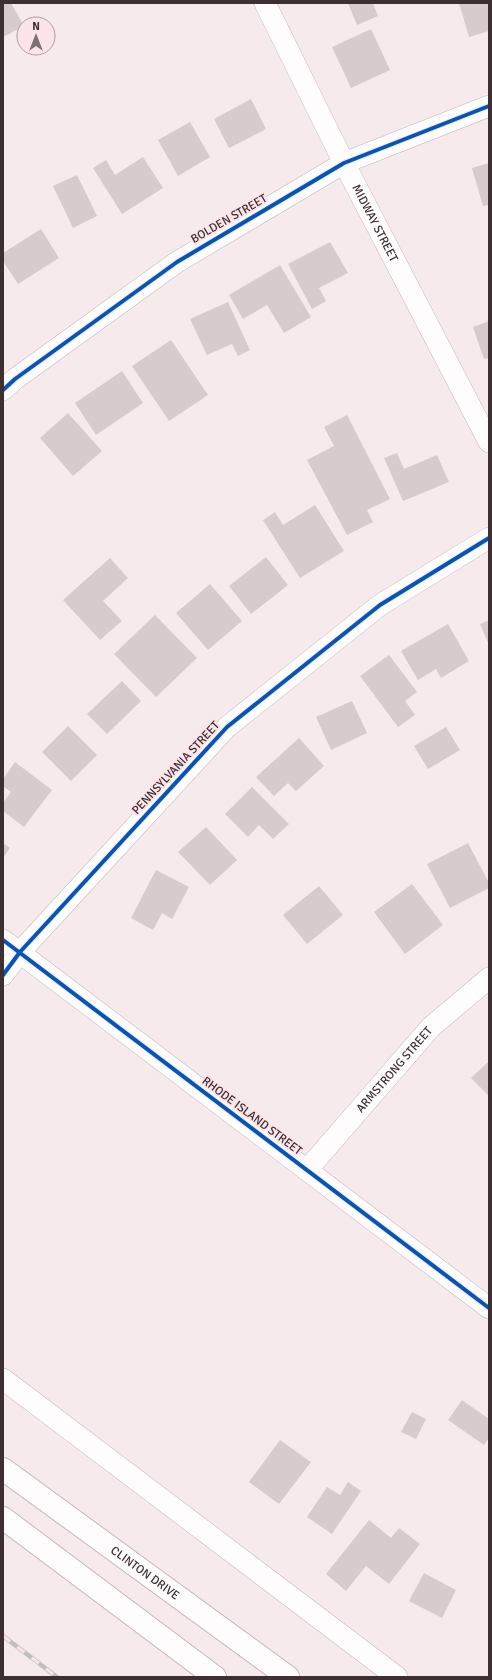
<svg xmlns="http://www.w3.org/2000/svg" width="492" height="1680" font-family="Signika,sans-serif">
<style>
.building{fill:#d8cbce}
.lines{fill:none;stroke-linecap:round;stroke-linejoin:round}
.street-casing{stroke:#c5b9bc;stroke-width:22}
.secondary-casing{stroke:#c5b9bc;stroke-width:24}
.street{stroke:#fefcfc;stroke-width:21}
.secondary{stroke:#fefcfc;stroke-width:22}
.rail-casing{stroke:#c2bfbf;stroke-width:4.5}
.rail{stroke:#fbe5e9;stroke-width:3;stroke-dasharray:9;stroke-linecap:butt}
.cycleway-casing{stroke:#fbe5e9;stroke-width:6}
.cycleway{stroke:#0057b8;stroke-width:4}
.labels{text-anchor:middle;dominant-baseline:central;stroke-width:4;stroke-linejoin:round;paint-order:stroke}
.street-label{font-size:12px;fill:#3d2f32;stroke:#fbe5e9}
</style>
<rect width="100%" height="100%" fill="#f6eaec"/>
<!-- building -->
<path class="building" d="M3 3H11L24 26 3 37Z
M348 3H373L378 16 357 25Z
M459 3H489V31L469 37Z
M371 29 390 70 351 88 332 47Z
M251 99 266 129 229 148 214 119Z
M190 122 210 157 178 176 158 140Z
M143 157 163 188 122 214 93 168 106 160 115 175Z
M489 163V205L483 206 472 168Z
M77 175 97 216 73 228 53 186Z
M41 229 59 258 18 284 3 261V253Z
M330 242 348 273 319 288 326 301 312 309 288 264Z
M280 265 311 317 284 333 267 305 243 319 229 295Z
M228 302 250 350 238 356 232 344 207 355 190 319Z
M489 321V358L484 359 473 327Z
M171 340 208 395 169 421 132 366Z
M122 371 143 403 96 435 75 403Z
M68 413 102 451 73 476 40 438Z
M347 415 390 499 367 510 373 522 347 535 307 460 334 446 324 427Z
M397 453 404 469 437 455 449 482 403 501 384 458Z
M315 505 344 551 300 578 263 520 275 512 283 525Z
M266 557 288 585 251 614 229 586Z
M110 558 128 578 103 601 122 621 100 640 63 600Z
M210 584 242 621 208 650 176 613Z
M155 615 197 658 156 697 114 654Z
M489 620V645L480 624Z
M448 624 469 661 441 678 436 669 418 680 401 651Z
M389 655 417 692 405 701 415 715 398 727 360 676Z
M122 681 141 701 107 734 87 714Z
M352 701 367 733 331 750 316 717Z
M68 726 97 755 71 781 42 752Z
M446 727 460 750 428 769 414 746Z
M299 738 324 766 296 791 288 783 274 796 256 777Z
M15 762 52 790 24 827 3 811V803L11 792 3 786V779Z
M252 787 289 824 273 839 259 825 248 837 225 814Z
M206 827 237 860 210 885 178 852Z
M3 843 10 848 3 858Z
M468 843 489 883V888L450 908 427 864Z
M156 870 189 887 172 919 162 913 153 930 131 918Z
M412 884 443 925 405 954 374 912Z
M319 886 343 915 307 944 283 915Z
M489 1061V1096L471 1078Z
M462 1400 489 1419V1438L484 1445 448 1420Z
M412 1412 426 1419 416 1439 401 1432Z
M280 1440 311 1462 279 1504 249 1482Z
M348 1482 361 1491 332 1534 307 1517 327 1487 340 1495Z
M369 1520 391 1538 399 1528 420 1544 389 1584 366 1566 346 1591 326 1574Z
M424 1573 456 1590 442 1618 409 1601Z"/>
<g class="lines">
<defs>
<g id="street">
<path id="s1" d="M265 3 344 163 489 442"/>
<path d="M3 390 15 379 177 262 344 163 489 106"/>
<path d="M3 940 489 1308"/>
<path d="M3 975 20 952 227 727 380 605 489 538"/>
<path id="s2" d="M307 1170 431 1027 489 978"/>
<path d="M3 1379 397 1677"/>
</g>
<g id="secondary">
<path id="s3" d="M3 1469 288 1677"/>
<path d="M3 1518 215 1677"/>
</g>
</defs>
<!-- street casing -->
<use href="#street" class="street-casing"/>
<!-- secondary casing -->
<use href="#secondary" class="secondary-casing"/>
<!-- street -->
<use href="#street" class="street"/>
<!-- secondary -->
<use href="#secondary" class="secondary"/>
<defs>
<path id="rail" d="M3 1636 57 1677"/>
</defs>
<!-- rail casing -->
<use href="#rail" class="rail-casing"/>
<!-- rail -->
<use href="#rail" class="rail"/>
<defs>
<path id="cycleway" d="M3 390 15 379 177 262 344 163 489 106
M3 940 489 1308
M3 975 20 952 227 727 380 605 489 538"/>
</defs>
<!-- cycleway casing -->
<use href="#cycleway" class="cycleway-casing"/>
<!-- cycleway -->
<use href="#cycleway" class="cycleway"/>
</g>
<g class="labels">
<!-- street labels -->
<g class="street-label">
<text transform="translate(229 219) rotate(-30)">BOLDEN STREET</text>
<text stroke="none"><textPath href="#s1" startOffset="246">MIDWAY STREET</textPath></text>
<text transform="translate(176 768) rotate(-47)">PENNSYLVANIA STREET</text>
<text stroke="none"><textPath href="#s2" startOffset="133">ARMSTRONG STREET</textPath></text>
<text transform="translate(252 1116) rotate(37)">RHODE ISLAND STREET</text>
<text stroke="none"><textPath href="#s3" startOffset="176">CLINTON DRIVE</textPath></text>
</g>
</g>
<!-- border -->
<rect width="492" height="1680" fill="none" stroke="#3d2f32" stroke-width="8"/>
<!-- north arrow -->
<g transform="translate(36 36)"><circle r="19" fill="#fbe5e9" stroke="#af9ca0"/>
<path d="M0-3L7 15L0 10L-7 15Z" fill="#7e7073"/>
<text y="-6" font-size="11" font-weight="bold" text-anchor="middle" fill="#3d2f32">N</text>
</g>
</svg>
